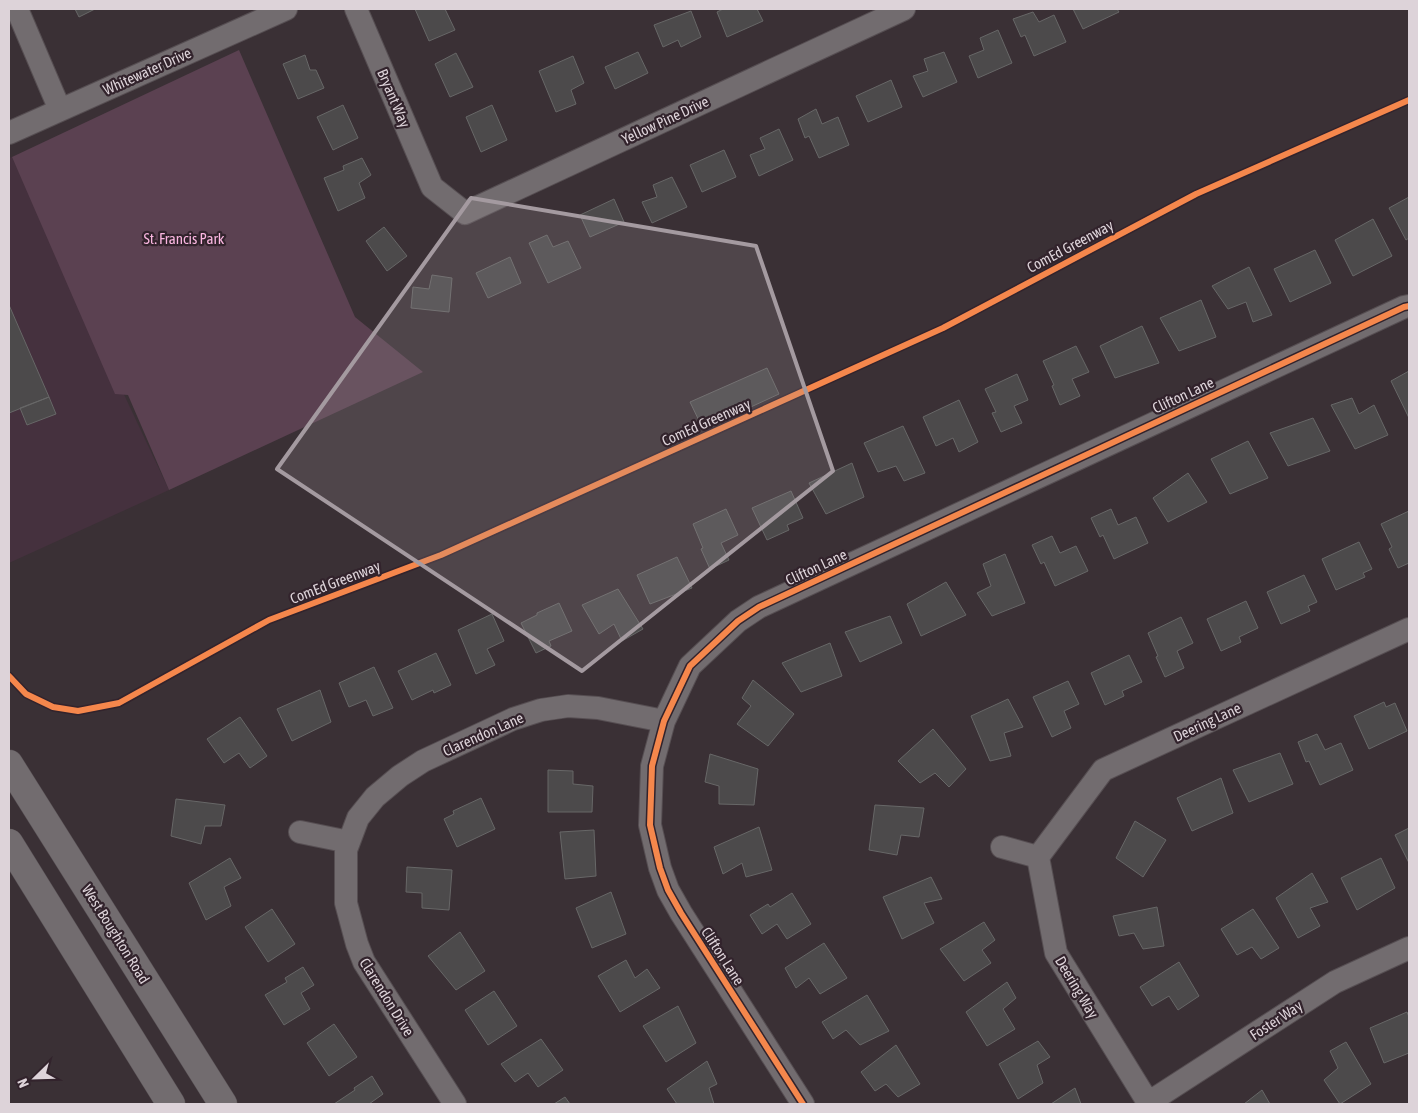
<svg xmlns="http://www.w3.org/2000/svg" width="1418" height="1113" font-family="'Asap Condensed',sans-serif">
<style>
.built{fill:#45313e}
.green{fill:#5b4151}
.building{fill:#4c4a4b;stroke:#676767}
.lines{fill:none;stroke-linecap:round;stroke-linejoin:round}
.street-casing{stroke:#564e52;stroke-width:24}
.secondary-casing{stroke:#564e52;stroke-width:29}
.street{stroke:#726c6f;stroke-width:22}
.secondary{stroke:#726c6f;stroke-width:28}
.cycleway-casing{stroke:#32232c;stroke-width:9}
.cycleway{stroke:#f5874c;stroke-width:6}
.marked{fill:#a49aa0;fill-opacity:0.2;stroke:#a49aa0;stroke-width:4;stroke-linejoin:round}
.labels{text-anchor:middle;dominant-baseline:central;stroke-width:4.5;stroke-linejoin:round;paint-order:stroke}
.street-label{font-size:15px;fill:#ddd3d9;stroke:#32232c}
.park-label{font-size:15px;fill:#fbb7e1;stroke:#32232c}
</style>
<rect width="100%" height="100%" fill="#3a3035"/>
<!-- built -->
<path class="built" d="M12 157 169 490 9 563V158Z"/>
<!-- green -->
<path class="green" d="M239 50 355 317 423 372 169 490 128 395 115 394 12 157Z"/>
<!-- building -->
<path class="building" d="M75 9H95L79 17Z
M415 9H445L455 30 429 41Z
M723 9H757L763 21 727 37 717 12Z
M1073 9H1117L1119 12 1083 29Z
M691 11 701 37 681 47 678 40 663 47 654 25Z
M1033 12 1039 22 1054 15 1066 42 1034 56 1025 35 1021 37 1013 19Z
M998 30 1012 63 978 78 969 56 984 50 980 38Z
M638 52 648 73 615 89 605 67Z
M944 52 957 82 923 97 913 76 928 71 924 59Z
M456 53 473 87 450 97 435 64Z
M305 55 310 70H316L324 88 298 99 283 64Z
M573 56 584 83 571 90 576 104 556 112 539 71Z
M891 80 902 107 868 122 856 96Z
M343 105 358 138 333 150 317 117Z
M492 105 507 140 481 152 466 117Z
M816 109 822 124 838 117 849 145 819 158 809 136 805 138 798 119Z
M779 129 793 160 759 176 750 155 765 149 760 138Z
M724 150 736 177 702 192 690 165Z
M362 158 371 175 359 183 365 198 338 211 324 178 344 170 343 166Z
M672 177 687 207 652 223 642 202 657 197 653 185Z
M1409 197V238L1406 240 1389 208Z
M614 199 624 222 590 237 580 215Z
M1373 219 1392 256 1353 276 1335 240Z
M384 227 407 256 387 271 366 241Z
M547 235 553 247 568 241 581 268 548 283 529 243Z
M1315 250 1331 283 1290 302 1274 269Z
M510 257 521 283 488 298 476 273Z
M1249 267 1272 315 1253 322 1246 302 1228 309 1212 286Z
M432 275 452 278 449 312 411 308 413 287 429 289Z
M1201 300 1216 337 1179 351 1160 318Z
M9 305 49 397 9 413Z
M1142 326 1159 363 1115 378 1100 346Z
M1076 346 1089 372 1072 379 1080 396 1060 405 1052 386 1054 385 1043 361Z
M767 368 779 394 703 429 690 402Z
M1409 371V418L1391 381Z
M1017 374 1028 400 1014 406 1022 423 1001 432 992 413 996 412 985 389Z
M49 397 56 414 27 425 20 408Z
M1352 398 1359 414 1374 405 1388 435 1355 449 1331 405Z
M959 400 978 442 959 452 953 438 936 446 923 417Z
M1313 418 1330 451 1288 466 1270 433Z
M903 426 925 473 904 481 896 466 878 472 864 443Z
M1248 441 1268 478 1230 494 1211 459Z
M852 463 864 497 826 514 809 483Z
M1188 473 1207 502 1168 522 1153 498Z
M791 491 803 518 787 525 789 530 767 540 752 508Z
M726 509 738 535 721 543 729 560 710 569 701 549 703 548 693 524Z
M1111 509 1118 525 1136 517 1148 543 1114 559 1103 535 1100 537 1091 518Z
M1409 511V563L1398 568 1389 549 1392 547 1381 524Z
M1052 536 1060 553 1076 546 1088 571 1055 586 1044 562 1041 564 1032 545Z
M1359 542 1372 569 1363 573 1365 577 1336 590 1322 559Z
M1005 554 1025 603 992 616 977 593 991 586 983 564Z
M677 557 692 588 650 604 637 575Z
M1304 575 1317 602 1308 606 1310 611 1281 624 1267 592Z
M946 582 966 615 921 636 907 604Z
M618 589 643 629 622 641 614 624 599 634 582 605Z
M1246 601 1258 628 1239 637 1241 642 1221 651 1207 619Z
M559 603 572 631 549 641 551 646 536 653 521 623 537 615V613Z
M492 614 504 641 487 649 495 665 476 674 458 630Z
M890 616 902 643 860 662 845 632Z
M1181 617 1193 643 1177 651 1184 668 1165 677 1156 657 1158 656 1148 633Z
M830 643 842 676 801 692 782 663Z
M436 653 451 685 434 693 433 690 412 700 398 671Z
M1129 655 1142 682 1122 691 1124 696 1105 705 1091 673Z
M374 667 393 708 373 716 366 700 349 707 339 683Z
M753 680 794 714 768 746 737 724 751 706 742 698Z
M1068 681 1079 704 1064 711 1071 728 1052 737 1033 697Z
M320 690 331 722 292 741 277 709Z
M1008 699 1023 727 1004 733 1011 756 990 761 971 716Z
M1384 702 1386 707 1395 703 1407 731 1369 749 1354 716Z
M240 717 267 756 250 768 239 753 224 763 207 739Z
M933 729 966 769 949 787 935 773 920 783 898 761Z
M1317 734 1325 750 1341 743 1353 770 1320 785 1309 761 1306 762 1298 742Z
M1280 753 1293 784 1249 802 1233 770Z
M710 754 758 769 754 805 719 804V786L705 782Z
M548 770 573 771V784L593 786 592 812H548Z
M1221 778 1233 813 1192 831 1177 798Z
M481 798 495 829 457 847 444 819 454 814 453 811Z
M176 799 225 805 221 826H205L201 844 171 836Z
M875 805 924 808 919 837 901 835 897 855 869 850Z
M1135 821 1166 840 1143 877 1116 858Z
M759 827 772 870 746 877 742 863 723 874 714 847Z
M1409 828V863L1395 835Z
M594 830 596 876 565 879 560 832Z
M230 858 241 878 224 887 231 906 206 920 189 883Z
M1381 858 1395 888 1357 910 1341 878Z
M407 867 452 870 449 910 422 908V893L406 892Z
M1312 873 1328 902 1310 908 1320 926 1298 938 1276 898Z
M931 877 942 899 924 903 934 923 902 939 883 897Z
M611 892 626 934 592 948 576 908Z
M792 893 811 924 787 939 777 924 762 934 750 915 768 904 770 907Z
M1157 907 1164 946 1143 949 1134 933 1119 936 1113 916Z
M272 909 295 944 268 962 245 927Z
M1253 909 1279 948 1261 959 1252 947 1237 955 1221 929Z
M984 922 995 940 982 950 991 963 964 981 940 949Z
M460 932 485 971 456 990 428 956Z
M824 943 847 978 820 994 809 978 796 988 785 968Z
M626 960 635 978 647 969 660 988 620 1012 598 976Z
M1179 962 1199 996 1178 1010 1169 996 1152 1006 1140 987Z
M303 967 314 985 301 993 310 1009 284 1025 265 995 287 982 285 978Z
M1007 982 1016 998 1003 1009 1015 1029 987 1046 966 1012Z
M494 991 517 1026 488 1045 465 1010Z
M867 995 889 1031 860 1045 846 1030 833 1039 822 1022Z
M678 1006 696 1043 666 1062 643 1026Z
M1407 1012 1409 1017V1053L1384 1063 1370 1028Z
M334 1024 357 1057 329 1076 307 1043Z
M541 1039 563 1070 538 1087 528 1073 515 1082 501 1064Z
M1038 1041 1050 1057 1037 1065 1043 1083 1018 1099 999 1064Z
M1346 1042 1371 1084 1340 1104 1324 1080 1338 1068 1330 1051Z
M896 1045 920 1084 898 1097 886 1084 875 1091 861 1072Z
M707 1061 717 1084 709 1088 714 1104H677L667 1089Z
M372 1076 383 1094 369 1104H334L355 1090 354 1088Z
M1075 1088 1081 1104H1051Z
M1262 1090 1270 1104H1244Z
M565 1097 570 1104H554Z"/>
<g class="lines">
<defs>
<path id="street" d="M17 9 60 110
M356 9 432 187 465 213 904 9
M9 133 286 9
M300 832 349 842
M1002 847 1038 857
M1038 857 1103 770 1409 629
M1038 857 1056 953 1149 1104
M1148 1103 1335 982 1409 948
M455 1104 364 962 357 944 346 903V850L358 818 375 797 400 776 423 761 513 719 541 710 568 706 598 708 664 721
M803 1104 681 913 668 890 660 868 650 825 652 766 664 721 690 666 738 621 759 607 1404 307 1409 306"/>
<path id="secondary" d="M9 764 223 1104
M9 843 171 1104"/>
</defs>
<!-- street casing -->
<use href="#street" class="street-casing"/>
<!-- secondary casing -->
<use href="#secondary" class="secondary-casing"/>
<!-- street -->
<use href="#street" class="street"/>
<!-- secondary -->
<use href="#secondary" class="secondary"/>
<defs>
<path id="cycleway" d="M9 676 26 694 53 707 78 711 119 703 269 620 441 555 943 328 1196 194 1409 100
M803 1104 681 913 668 890 660 868 650 825 652 766 664 721 690 666 738 621 759 607 1404 307 1409 306"/>
</defs>
<!-- cycleway casing -->
<use href="#cycleway" class="cycleway-casing"/>
<!-- cycleway -->
<use href="#cycleway" class="cycleway"/>
</g>
<!-- marked area -->
<path class="marked" d="M471 198 756 246 833 471 582 671 277 469Z"/>
<g class="labels">
<!-- street labels -->
<g class="street-label">
<text transform="translate(147 71) rotate(-24)">Whitewater Drive</text>
<text transform="translate(394 98) rotate(67)">Bryant Way</text>
<text transform="translate(665 120) rotate(-25)">Yellow Pine Drive</text>
<text transform="translate(1070 246) rotate(-28)">ComEd Greenway</text>
<text transform="translate(1183 395) rotate(-25)">Clifton Lane</text>
<text transform="translate(706 422) rotate(-24)">ComEd Greenway</text>
<text transform="translate(816 567) rotate(-25)">Clifton Lane</text>
<text transform="translate(335 582) rotate(-21)">ComEd Greenway</text>
<text transform="translate(1207 722) rotate(-25)">Deering Lane</text>
<text transform="translate(483 734) rotate(-24)">Clarendon Lane</text>
<text transform="translate(116 934) rotate(58)">West Boughton Road</text>
<text transform="translate(723 956) rotate(57)">Clifton Lane</text>
<text transform="translate(1077 987) rotate(59)">Deering Way</text>
<text transform="translate(387 997) rotate(58)">Clarendon Drive</text>
<text transform="translate(1276 1020) rotate(-33)">Foster Way</text>
</g>
<!-- park labels -->
<g class="park-label">
<text x="184" y="238">St. Francis Park</text>
</g>
</g>
<!-- border -->
<rect width="1418" height="1113" fill="none" stroke="#ddd3d9" stroke-width="20"/>
<!-- north arrow -->
<g transform="translate(35 1078) rotate(247)" stroke="#32232c" stroke-width="4" paint-order="stroke">
<path d="M0-4L9 19L0 12L-9 19Z" fill="#ddd3d9"/>
<text y="-8" font-size="14" font-weight="bold" text-anchor="middle" fill="#ddd3d9">N</text>
</g>
</svg>
